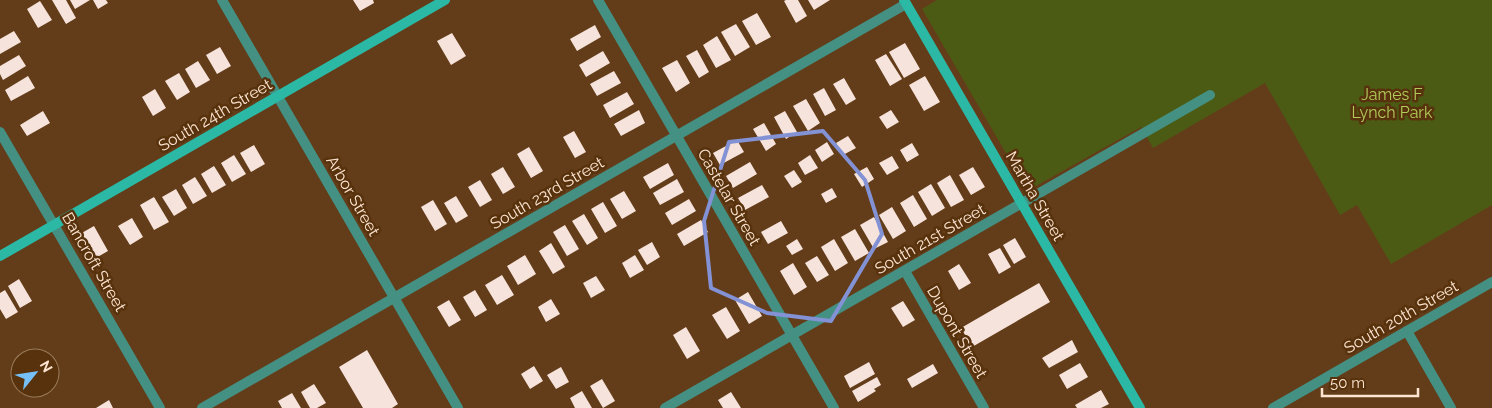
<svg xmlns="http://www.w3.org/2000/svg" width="1492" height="408" font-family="Raleway,sans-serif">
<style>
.green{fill:#4c5b14}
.building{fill:#f6e3dc}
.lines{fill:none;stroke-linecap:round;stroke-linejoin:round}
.minor{stroke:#449083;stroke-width:10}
.tertiary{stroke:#449083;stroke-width:10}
.secondary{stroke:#2bb8a5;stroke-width:10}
.marked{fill:none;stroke:#8292d5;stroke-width:4;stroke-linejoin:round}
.labels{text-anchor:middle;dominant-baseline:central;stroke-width:5;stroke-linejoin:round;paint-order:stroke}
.park-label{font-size:16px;fill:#b0cc5a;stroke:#57320c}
.street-label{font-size:16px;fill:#fde5d2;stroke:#57320c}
</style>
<rect width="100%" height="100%" fill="#633d19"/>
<!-- green -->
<path class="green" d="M937 0H1492V205L1391 264 1357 205 1340 215 1265 83 1153 148 1141 127 1034 187 1024 184 922 9Z"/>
<!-- building -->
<path class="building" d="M52 0H66L76 18 66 24Z
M70 0H90L75 9Z
M93 0H106L108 3 98 9Z
M353 0H373L374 3 360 11Z
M786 0H798L807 16 796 23 784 1Z
M808 0H830L814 10Z
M40 1 52 20 38 28 27 9Z
M757 13 771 37 756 45 742 21Z
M736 24 750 47 735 56 721 32Z
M595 25 601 37 577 51 570 39Z
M14 31 21 42 0 54V39Z
M452 33 466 56 451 65 437 41Z
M717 36 731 60 716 68 703 45Z
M905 43 920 69 904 78 889 52Z
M220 47 231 66 217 74 206 55Z
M697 50 709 72 699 78 686 56Z
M603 51 610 63 586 77 579 65Z
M886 54 902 79 890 86 875 60Z
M19 55 26 66 3 80 0 74V66Z
M677 60 690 83 676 92 662 68Z
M198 61 210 80 196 88 185 69Z
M614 71 621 83 597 96 590 84Z
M179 73 190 92 177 100 165 81Z
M28 76 35 88 11 101 5 90Z
M925 76 940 102 924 111 909 85Z
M844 78 856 99 846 105 833 84Z
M824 88 836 110 825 116 813 94Z
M155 89 166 108 153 116 142 97Z
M627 92 634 104 610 118 603 105Z
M806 99 820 123 808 131 793 106Z
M639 110 645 123 621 136 614 124Z
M891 110 899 122 887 129 879 117Z
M43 111 50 123 27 136 20 125Z
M785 111 797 132 786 139 774 117Z
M764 123 776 144 766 151 753 129Z
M574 131 586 152 575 158 563 137Z
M848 136 856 148 843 155 836 143Z
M737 140 744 152 720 165 713 153Z
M827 142 834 154 822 162 815 150Z
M912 143 919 155 907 162 900 150Z
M254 145 265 164 251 172 240 153Z
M529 147 543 171 531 178 517 154Z
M234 155 246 174 232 182 221 163Z
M810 155 818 168 805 175 798 163Z
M892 156 899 168 887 175 879 163Z
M750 162 757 174 733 188 726 176Z
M668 163 674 175 650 189 643 177Z
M214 166 226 185 212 193 201 174Z
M503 167 515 187 503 194 491 174Z
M867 167 874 179 862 187 854 174Z
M973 167 985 187 971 195 959 175Z
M794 170 802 182 792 188 784 176Z
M950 175 964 200 951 207 937 183Z
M195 177 207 196 193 204 182 185Z
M677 179 684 192 660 205 653 193Z
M480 180 492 200 480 207 468 187Z
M931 184 945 208 932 216 918 192Z
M762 185 769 197 745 210 738 198Z
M832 188 837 197 826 203 821 194Z
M176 189 187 208 174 216 162 197Z
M624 191 636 211 622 219 610 199Z
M913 195 927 219 914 227 900 203Z
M456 196 468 216 456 223 444 203Z
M154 197 169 222 154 230 140 205Z
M689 199 696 211 672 225 665 213Z
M433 200 447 224 435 231 421 207Z
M603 202 617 226 605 233 591 209Z
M892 207 906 231 893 239 879 215Z
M584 214 598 238 587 245 572 221Z
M874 217 888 242 874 249 860 225Z
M132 218 143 237 130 245 118 226Z
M701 220 708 232 684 246 677 234Z
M781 221 788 233 768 244 761 232Z
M565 225 579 249 567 256 553 232Z
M94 226 108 251 94 259 80 234Z
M855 229 869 253 855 261 841 237Z
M1015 238 1026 257 1014 264 1003 245Z
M797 239 803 249 792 255 786 246Z
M834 239 848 263 835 271 821 247Z
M652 242 660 257 647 265 638 250Z
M551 243 565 267 553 274 539 251Z
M1000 248 1011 267 999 274 988 254Z
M525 255 536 274 518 285 507 266Z
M635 255 644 270 630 278 622 263Z
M817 256 829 275 817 282 805 263Z
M793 263 807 287 794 295 780 271Z
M959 264 971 283 959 290 948 271Z
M502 275 514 295 497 305 485 285Z
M596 276 605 290 591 298 583 283Z
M19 279 32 301 20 308 8 286Z
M1039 283 1050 302 972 347 961 328Z
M5 290 18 312 6 319 0 309V293Z
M475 290 487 310 475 317 463 297Z
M748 292 762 316 749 324 735 300Z
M551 299 560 314 546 322 538 307Z
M449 300 461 320 449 327 437 307Z
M903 301 915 320 903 327 891 308Z
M726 307 740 331 727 339 712 315Z
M686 327 700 351 687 359 673 335Z
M1072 340 1078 352 1049 368 1042 358Z
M367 350 398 404 392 408H363L339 367Z
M869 362 875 374 850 388 844 376Z
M1080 363 1088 377 1067 389 1059 375Z
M933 364 938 373 912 388 907 379Z
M534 366 543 381 530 389 521 374Z
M561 367 569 382 556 389 547 375Z
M877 377 881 385 874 389 876 391 858 402 852 391Z
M602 379 615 401 603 408 590 386Z
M314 384 326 403 317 408H310L301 392Z
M1101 390 1109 404 1101 408H1077L1075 405Z
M582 391 592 408H575L570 398Z
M731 392 741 408H723L718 400Z
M292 393 301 408H282L278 401Z
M109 400 113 408H96Z"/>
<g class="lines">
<!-- minor -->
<path class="minor" d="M222 0 458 408
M598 0 834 408
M0 132 160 408
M905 271 984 408
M1407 331 1451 408
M202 408 906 4
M665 408 1210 95"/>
<!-- tertiary -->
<path class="tertiary" d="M1273 408 1492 282"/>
<!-- secondary -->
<path class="secondary" d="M904 0 1140 408
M0 256 445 0"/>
</g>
<!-- marked area -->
<path class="marked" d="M823 131 865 180 882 234 831 321 767 313 711 288 704 221 729 142Z"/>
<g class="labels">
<!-- park labels -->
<g class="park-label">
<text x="1392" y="94">James F<tspan x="1392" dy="18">Lynch Park</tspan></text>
</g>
<!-- street labels -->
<g class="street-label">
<text transform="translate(215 115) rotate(-30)">South 24th Street</text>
<text transform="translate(547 193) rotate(-30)">South 23rd Street</text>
<text transform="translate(353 196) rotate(60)">Arbor Street</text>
<text transform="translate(1035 196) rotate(60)">Martha Street</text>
<text transform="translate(729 197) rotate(60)">Castelar Street</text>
<text transform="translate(930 239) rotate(-30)">South 21st Street</text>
<text transform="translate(94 262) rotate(60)">Bancroft Street</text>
<text transform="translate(1401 317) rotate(-30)">South 20th Street</text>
<text transform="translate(957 332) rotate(60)">Dupont Street</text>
</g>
</g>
<!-- north arrow -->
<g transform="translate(35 373) rotate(60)"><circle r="24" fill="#57320c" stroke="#997a5b"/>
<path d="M0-4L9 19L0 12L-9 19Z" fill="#75c0f6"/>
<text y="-8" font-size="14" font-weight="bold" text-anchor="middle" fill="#fde5d2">N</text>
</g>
<!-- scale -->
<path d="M1322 388v8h96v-8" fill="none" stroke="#fde5d2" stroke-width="2.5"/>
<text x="1330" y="388" font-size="15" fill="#fde5d2" stroke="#57320c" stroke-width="4" paint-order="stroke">50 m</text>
</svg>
